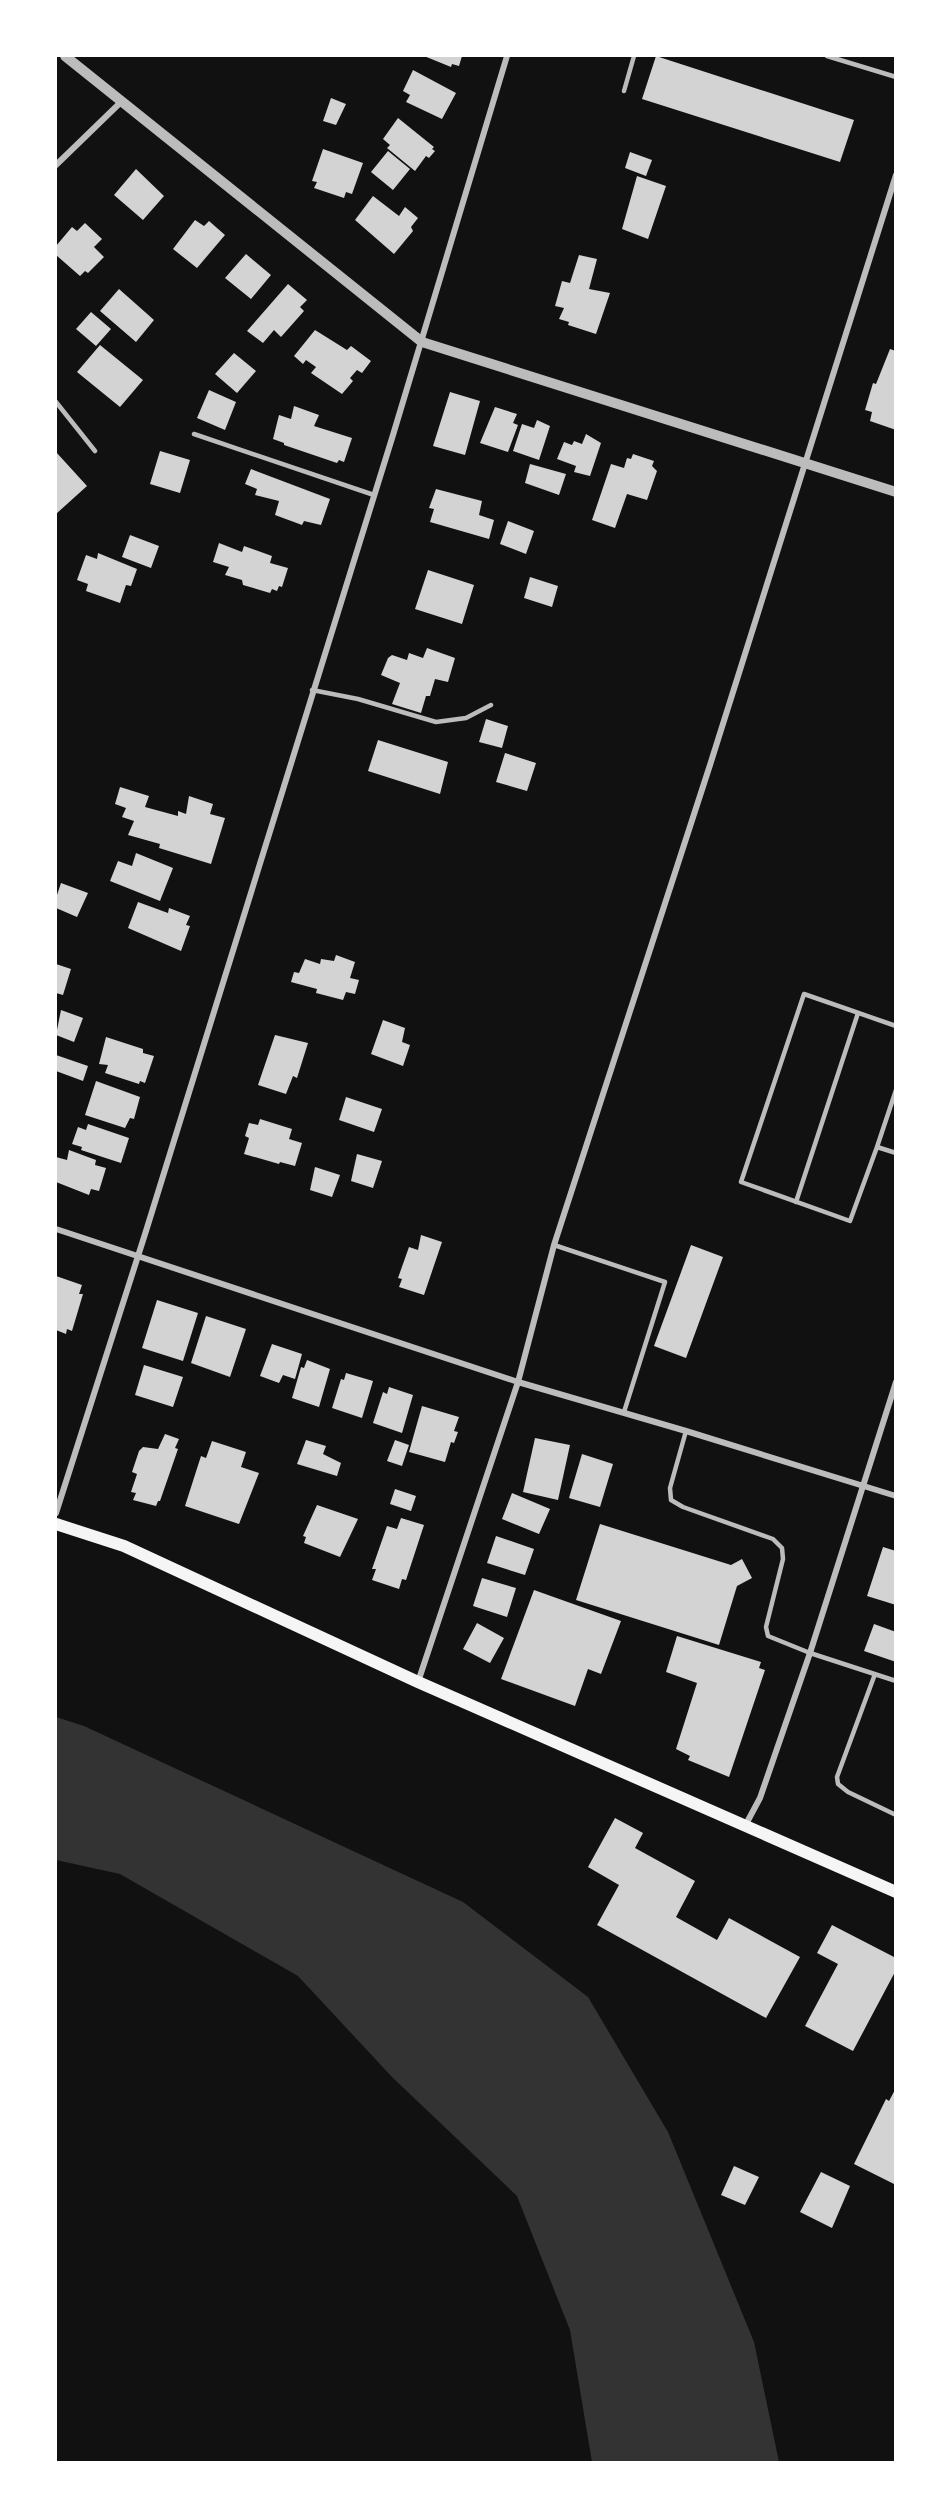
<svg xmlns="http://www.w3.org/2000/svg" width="951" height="2518" font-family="Overpass,sans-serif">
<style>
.water{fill:#333}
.building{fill:#d3d3d3}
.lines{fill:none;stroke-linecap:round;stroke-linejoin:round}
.service{stroke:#bcbcbc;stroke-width:4.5}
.minor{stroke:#bcbcbc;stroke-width:6}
.tertiary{stroke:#bcbcbc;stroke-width:10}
.secondary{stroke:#f5f5f5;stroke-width:12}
</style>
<rect width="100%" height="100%" fill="#111"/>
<!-- water -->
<path class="water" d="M56 1717 84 1726 463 1902 588 1997 668 2132 754 2342 779 2462H592L570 2330 517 2196 392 2077 298 1976 120 1874 56 1860Z"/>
<!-- building -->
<path class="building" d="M424 56H462L459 66 452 64 451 67Z
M656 56 854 120 840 162 642 99Z
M413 70 456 93 442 119 406 102 410 95 403 91Z
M331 98 346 104 336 125 323 121Z
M398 118 434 147 432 149 435 151 429 158 426 156 415 171 387 148 390 145 383 139Z
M323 149 363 163 352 194 346 192 344 198 314 188 317 182 312 181Z
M388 151 410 169 393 190 371 172Z
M630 152 652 160 646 176 625 168Z
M136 169 164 196 143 220 114 195Z
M637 176 666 186 648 239 622 229Z
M373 196 399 216 405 207 418 218 411 227 413 231 394 254 355 220Z
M195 220 204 226 209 221 225 235 197 268 173 249Z
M85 223 102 239 94 247 104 257 88 273 85 271 80 276 56 255V246L72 227 77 231Z
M246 254 271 275 251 299 225 278Z
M579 255 597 259 589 289 610 293 596 334 568 325 569 322 559 319 564 308 555 306 562 281 570 283Z
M288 284 307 300 300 307 304 311 281 337 274 330 263 343 247 331Z
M119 289 154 320 136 342 100 311Z
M91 312 111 329 96 346 76 329Z
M315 330 347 350 351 346 371 361 362 373 357 370 350 378 353 381 342 394 311 373 316 367 306 360 303 364 294 356Z
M100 345 143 380 120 407 77 372Z
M890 349 896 351V430L870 421 872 412 865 410 873 383 876 384Z
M234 353 256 371 237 393 215 374Z
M209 390 236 402 225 430 197 418Z
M450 392 480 401 465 455 433 446Z
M294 406 319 415 314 426 352 438 344 462 339 460 337 463 284 445V443L273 439 279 415 291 419Z
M495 407 517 414 513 423 518 425 508 452 480 443Z
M537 420 550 426 539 460 513 451 522 424 534 428Z
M586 434 601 443 590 476 574 472 576 466 557 459 564 442 572 445 574 441 582 444Z
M160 451 190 460 180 493 150 484Z
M56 452 87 486 56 514Z
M633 454 654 461 652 466 657 471 647 500 627 494 615 528 592 520 611 464 624 468 627 458 631 459Z
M530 464 566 474 559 495 525 483Z
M251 469 330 499 321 525 304 521 302 525 275 515 279 501 255 495 257 489 245 484Z
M436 489 482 501 479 515 494 520 489 539 430 522 434 509 429 508Z
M508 521 534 531 526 554 500 544Z
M130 535 159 546 151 568 122 557Z
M219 543 242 552 244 546 272 556 270 563 288 568 282 587 279 586 277 591 272 589 270 593 243 585 242 580 225 575 229 567 213 562Z
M98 553 137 569 131 586 126 585 120 603 86 591 88 584 77 580 86 555 97 559Z
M428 570 474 585 462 624 415 609Z
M530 577 558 586 552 607 524 598Z
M427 648 455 658 448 682 435 679 430 696H426L421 713 392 704 400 683 381 675 388 658 392 655 407 660 409 653 423 658Z
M486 719 508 726 502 748 479 742Z
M378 740 448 762 440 794 368 771Z
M505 753 536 763 527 791 496 782Z
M120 787 149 796 145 807 178 816V811L186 814 189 796 213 804 210 814 225 818 211 864 159 848 160 844 128 835 134 821 122 817 126 808 115 804Z
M136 853 173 868 160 901 110 881 118 861 132 866Z
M61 883 88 893 77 917 56 908V898Z
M138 902 168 913 169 908 190 916 186 925 190 926 181 951 128 928Z
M336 955 355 962 350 978 359 980 355 994 346 992 343 1000 316 993 317 989 291 982 294 972 299 973 305 959 320 964 321 959 334 961Z
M56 964 71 969 63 995 56 993Z
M61 1010 83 1018 74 1042 56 1035Z
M383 1020 405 1028 402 1042 410 1045 403 1066 371 1054Z
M275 1035 308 1043 297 1078 293 1076 286 1094 258 1085Z
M106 1037 143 1049V1053L154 1056 145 1083 140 1081 139 1084 105 1073 108 1065 99 1064Z
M56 1055 88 1066 83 1081 56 1071Z
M96 1081 140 1097 134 1119 130 1118 125 1128 85 1115Z
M346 1097 382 1109 374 1132 339 1120Z
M260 1119 292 1129 289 1139 302 1143 295 1166 280 1162 279 1164 244 1154 249 1138 245 1136 249 1123 258 1125Z
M88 1124 129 1138 121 1163 81 1150 82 1147 72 1144 78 1127 86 1130Z
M69 1150 96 1160 95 1165 106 1168 99 1191 91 1189 89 1195 56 1182V1157L67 1160Z
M357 1154 382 1161 373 1188 351 1181Z
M315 1167 340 1175 332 1197 310 1190Z
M421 1235 442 1242 424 1295 399 1287 402 1279 398 1278 409 1247 418 1250Z
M691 1245 723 1257 686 1358 654 1346Z
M56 1276 82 1285 79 1294H83L72 1331 67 1329 66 1334 56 1330Z
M157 1300 198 1313 183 1361 142 1348Z
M206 1316 246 1329 230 1377 191 1363Z
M272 1344 302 1354 295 1379 283 1375 279 1383 260 1376Z
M307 1360 330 1369 319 1407 292 1398 301 1367 304 1368Z
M144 1365 183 1377 173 1407 135 1395Z
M346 1373 373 1381 362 1418 332 1408 341 1379 344 1380Z
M389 1387 413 1395 402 1433 373 1423 383 1392 387 1394Z
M422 1406 459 1417 454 1431 458 1432 454 1443 451 1442 445 1462 409 1452Z
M165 1434 179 1439 175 1448 178 1449 160 1501H158L156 1506 133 1500 136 1493 131 1492 137 1474 132 1472 139 1451 143 1447 158 1449Z
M535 1438 570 1445 558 1500 523 1492Z
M306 1440 326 1446 323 1454 341 1463 337 1476 297 1464Z
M395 1440 409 1445 402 1466 387 1461Z
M212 1441 246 1452 241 1467 259 1473 239 1524 185 1506 201 1456 206 1458Z
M582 1454 613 1464 600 1507 569 1498Z
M395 1489 416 1496 411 1511 390 1504Z
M512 1493 550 1509 539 1534 502 1519Z
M317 1505 358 1519 340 1557 304 1543 306 1537 303 1536Z
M401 1518 424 1525 406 1580 402 1579 399 1589 372 1580 376 1569H372L387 1526 397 1529Z
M600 1524 731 1565 742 1559 752 1578 737 1586 719 1645 576 1600Z
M496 1536 534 1549 525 1575 487 1563Z
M883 1547 896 1551V1605L867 1596Z
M482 1578 516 1588 507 1617 473 1606Z
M534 1590 621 1621 601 1674 588 1669 575 1706 501 1679Z
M477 1623 504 1638 490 1663 463 1649Z
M874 1624 896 1632V1662L864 1651Z
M677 1636 761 1662 759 1668 765 1670 729 1777 688 1760 690 1756 676 1749 697 1683 666 1672Z
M615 1818 643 1833 635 1848 695 1881 676 1917 717 1940 729 1918 800 1957 766 2018 597 1925 619 1885 588 1867Z
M832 1925 896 1958V1970L853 2051 805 2026 838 1964 817 1953Z
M896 2088V2180L894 2184 854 2164 886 2099 889 2101Z
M734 2166 759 2177 745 2205 721 2195Z
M821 2172 850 2186 832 2228 800 2212Z"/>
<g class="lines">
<!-- service -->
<path class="service" d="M827 56 896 77
M624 91 634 56
M56 402 95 451
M194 434 374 495
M312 690 358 699 436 722 466 718 491 705
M896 1026 804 994 741 1182 850 1221 877 1147 896 1090
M877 1147 896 1153
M796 1202 858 1013
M554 1245 665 1282 624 1412
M686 1431 670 1488 671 1500 683 1507 773 1539 782 1548 783 1559 766 1627 768 1636 810 1653 896 1681
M875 1674 837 1777 838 1784 848 1792 896 1815"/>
<!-- minor -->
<path class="minor" d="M56 165 121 102
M56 1229 518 1382 686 1431 896 1496
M56 1513 146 1231 393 435 507 56
M418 1682 518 1382 554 1245 710 765 896 175
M745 1826 760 1798 810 1653 896 1382"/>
<!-- tertiary -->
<path class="tertiary" d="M65 56 422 342 896 492"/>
<!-- secondary -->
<path class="secondary" d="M56 1524 124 1546 418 1682 896 1892"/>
</g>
<!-- border -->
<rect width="951" height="2518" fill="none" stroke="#ffffff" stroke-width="114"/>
</svg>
